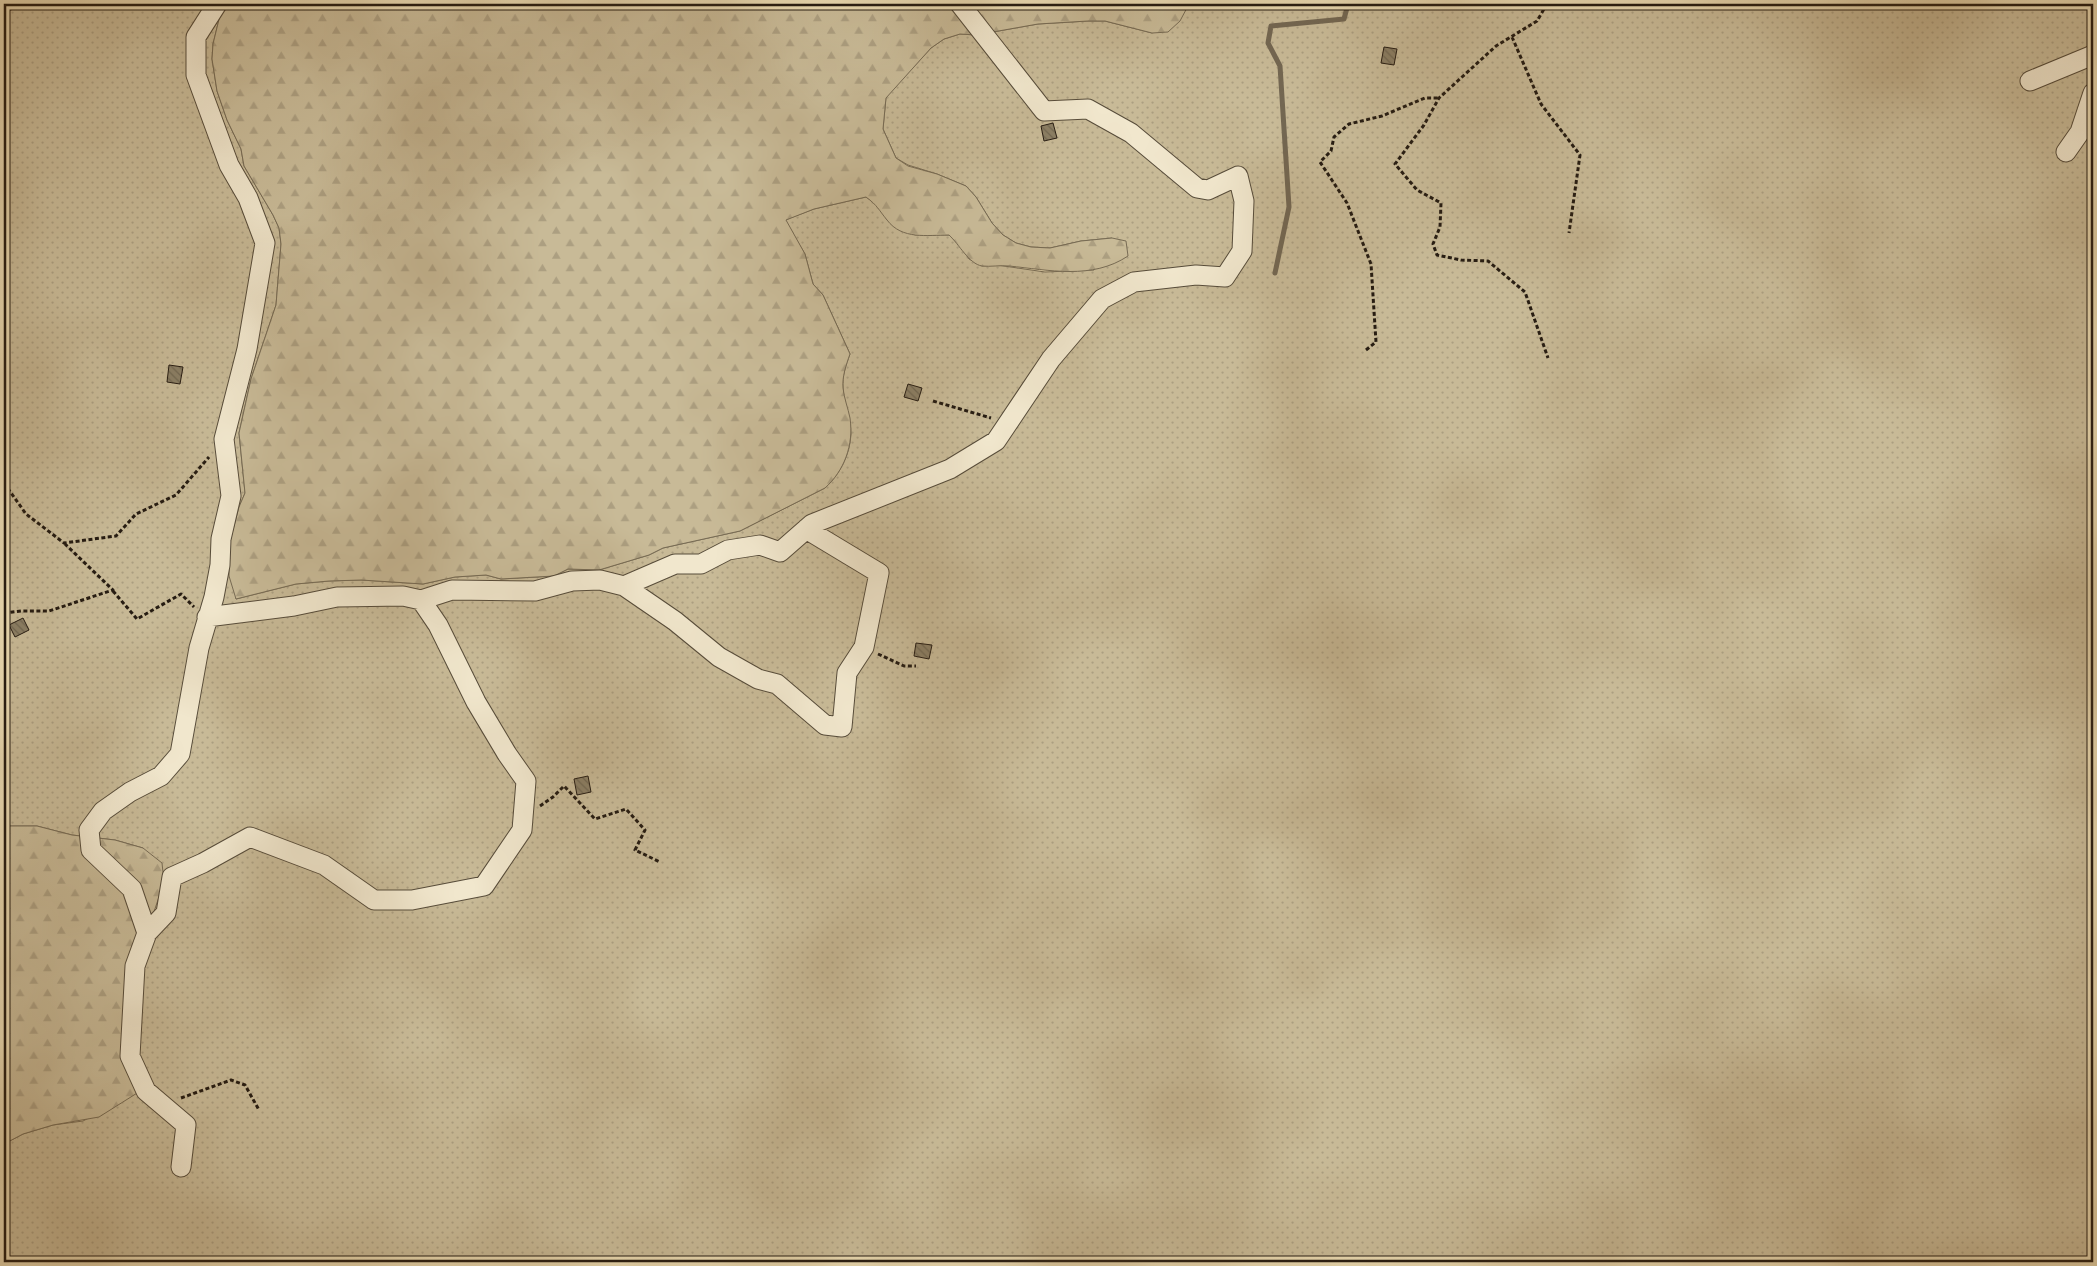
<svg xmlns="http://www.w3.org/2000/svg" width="2097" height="1266" font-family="'IM FELL Double Pica',serif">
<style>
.grass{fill:url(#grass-dots);stroke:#776b54}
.forest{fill:url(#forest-firs);stroke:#776b54}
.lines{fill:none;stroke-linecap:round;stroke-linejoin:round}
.stream{stroke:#736752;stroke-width:5}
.building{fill:url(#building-back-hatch);stroke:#261c12}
.minor-casing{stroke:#574c3a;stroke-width:21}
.path{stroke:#261c12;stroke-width:3;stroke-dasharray:4 2.5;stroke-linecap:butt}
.minor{stroke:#f1e7cd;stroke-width:19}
</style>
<defs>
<pattern id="grass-dots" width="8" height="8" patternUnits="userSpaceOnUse" patternTransform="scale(1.25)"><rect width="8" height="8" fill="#c8ba97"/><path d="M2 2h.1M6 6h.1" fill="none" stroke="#ac9f81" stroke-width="1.8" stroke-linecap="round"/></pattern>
<pattern id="forest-firs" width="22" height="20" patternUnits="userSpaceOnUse" patternTransform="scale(1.25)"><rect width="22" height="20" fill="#c8ba97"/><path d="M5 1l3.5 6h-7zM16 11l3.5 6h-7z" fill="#ac9f81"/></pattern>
<pattern id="building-back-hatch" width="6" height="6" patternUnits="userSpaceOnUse" patternTransform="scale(1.25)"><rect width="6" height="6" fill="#8b7f65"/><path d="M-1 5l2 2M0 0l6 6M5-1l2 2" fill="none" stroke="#716752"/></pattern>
</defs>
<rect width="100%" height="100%" fill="#e9dab2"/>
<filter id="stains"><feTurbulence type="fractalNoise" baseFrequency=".004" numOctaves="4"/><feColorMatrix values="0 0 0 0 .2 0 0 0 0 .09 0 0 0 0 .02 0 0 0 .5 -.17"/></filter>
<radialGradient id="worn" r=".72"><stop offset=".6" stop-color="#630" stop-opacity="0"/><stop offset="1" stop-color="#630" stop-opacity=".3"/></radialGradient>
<!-- grass -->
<path class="grass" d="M34 4H88L103 6 131 4H216L222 7 213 44 212 59 217 91 227 120 241 149 244 166 273 215 279 228 281 244 276 305 251 379 239 433 245 493 239 507 236 599 296 584 329 581 361 580 423 584 455 577 486 575 501 579 554 576 568 569 599 570 649 555 663 548 740 531 825 488C840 474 850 455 851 434 851 419 844 403 843 388 842 376 846 365 850 354L823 295 813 284 805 254 785 220 814 209 866 197 879 206 887 220 915 235H949L960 246 969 259 982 266 997 265 1045 272 1094 270 1112 238 1081 241 1050 248 1031 247 1016 243 1003 235 992 223 976 197 966 186 937 174 908 165 896 158 883 129 886 97 931 48 944 39 960 34 976 35 1038 24 1088 21H1105L1152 33 1187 8 1189 4H2093V1262H4V1144L23 1134 53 1125 83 1121 142 1090 139 1079 143 848 115 840 72 835 37 826H4V14L13 9Z"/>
<!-- forest -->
<path class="forest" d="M216 4H1189L1180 21 1168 32 1152 33 1105 21H1088L1038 24 976 35 960 34 944 39 931 48 886 98 883 129 896 158 908 166 937 174 966 186 976 197 992 223 1003 235 1016 243 1031 247 1050 248 1081 241 1112 238 1126 241 1128 256C1092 280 1049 270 1009 266 1000 265 990 267 982 266 969 264 959 244 949 235 927 235 902 240 887 220 878 209 878 206 866 197L814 209 786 220 805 254 813 284 823 295 850 354C846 365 842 377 843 388 844 398 848 408 850 418 854 445 844 471 825 488L740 531 663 548 649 555 599 570 568 569 554 576 501 579 486 575 455 577 423 584 361 580 329 581 296 584 236 599 229 576V545L239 507 245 493 239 433 251 379 276 305 281 244 279 228 273 215 244 166 241 149 227 120 217 91 212 59 213 44 222 7Z
M4 826H37L72 835 115 840 143 848 162 863 164 882 128 989 142 1090 99 1117 53 1125 23 1134 4 1144Z"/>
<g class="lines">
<!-- stream -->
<path class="stream" d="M1275 273 1289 207 1280 66 1268 43 1271 26 1344 19 1348 4"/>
</g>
<!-- building -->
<path class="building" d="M1384 47 1397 49 1394 65 1381 63Z
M1053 123 1057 138 1044 141 1041 126Z
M169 365 183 367 180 384 167 382Z
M908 384 922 388 918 401 904 397Z
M23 618 29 630 15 637 9 625Z
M916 643 932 645 929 659 914 656Z
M588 776 591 792 577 795 574 779Z"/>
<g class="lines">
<defs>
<path id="minor" d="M2030 81 2093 55
M2066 152 2080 132 2093 93
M624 586 675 621 719 657 758 679 777 684 825 725 842 727 847 673 864 647 879 573 806 529
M207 617 294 606 337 597 403 596 421 600 452 590 535 591 572 581 600 580 624 586 675 564H701L728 550 760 545 780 552 812 524 950 469 996 441 1051 359 1102 299 1134 282 1196 275 1225 277 1242 251 1244 201 1238 176 1208 190 1197 188 1131 133 1088 109 1044 111 960 4
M147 933 132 889 91 850 89 830 103 811 130 792 161 776 180 754 199 648 214 597 220 565 221 539 231 496 224 439 247 349 265 243 248 198 229 165 196 75V37L217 4
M181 1167 186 1125 146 1091 130 1056 135 966 147 933 166 913 172 877 203 863 250 837 324 865 374 900H412L484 886 522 830 526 781 507 754 476 702 438 625 421 600"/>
</defs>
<!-- minor casing -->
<use href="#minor" class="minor-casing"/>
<!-- path -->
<path class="path" d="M1547 4 1537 21 1496 46 1439 98 1424 125 1395 164 1417 190 1441 203 1440 227 1433 244 1437 255 1461 260 1488 261 1525 292 1548 358
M1512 37 1541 104 1580 155 1569 233
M1366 350 1376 342 1371 264 1347 203 1320 162 1331 151 1334 137 1349 124 1382 116 1425 98H1439
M933 401 991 418
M4 483 26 514 64 543 116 536 136 514 176 495 209 457
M113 591 137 619 181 594 194 607
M4 613 21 611H49L113 590 65 544
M878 654 904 666H916
M540 806 553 797 564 786 595 819 626 809 645 830 635 850 660 862
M181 1098 231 1080 245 1085 259 1110"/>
<!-- minor -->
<use href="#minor" class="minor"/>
</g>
<!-- margin -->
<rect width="2097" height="1266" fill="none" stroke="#e9dab2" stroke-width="20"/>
<rect x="5" y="5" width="2087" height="1256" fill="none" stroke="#261c12" stroke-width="2.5"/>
<rect x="10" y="10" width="2077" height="1246" fill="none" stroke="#261c12"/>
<rect width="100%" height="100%" filter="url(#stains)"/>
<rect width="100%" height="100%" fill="url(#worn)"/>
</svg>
